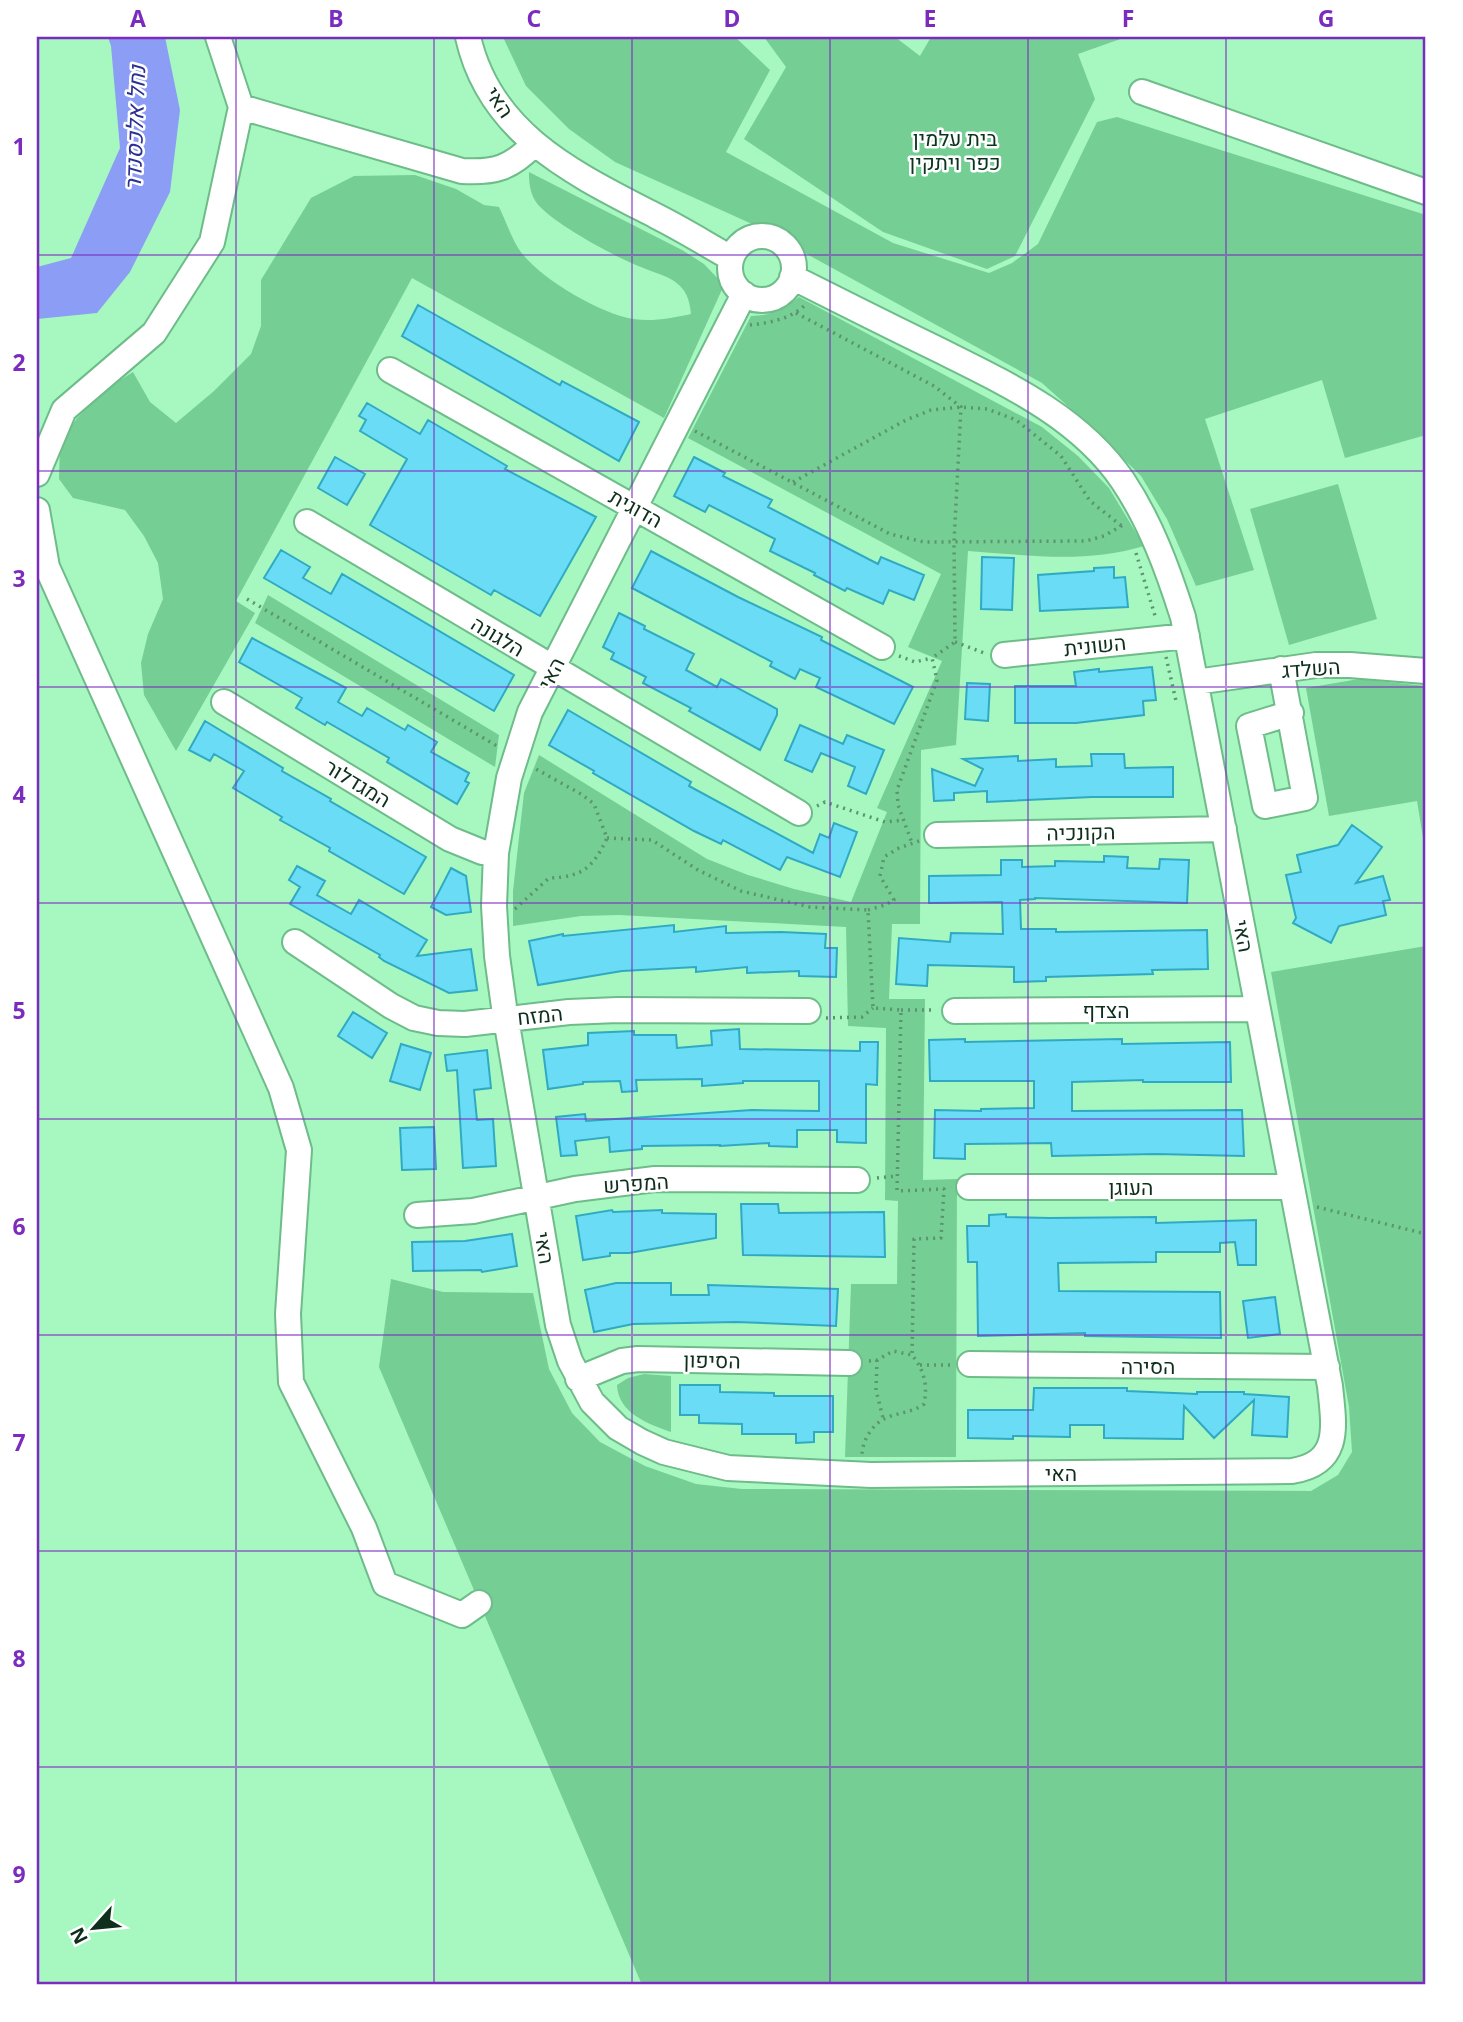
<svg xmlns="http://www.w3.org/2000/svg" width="1463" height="2022" font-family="'Noto Sans',Heebo,sans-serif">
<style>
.green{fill:#75ce94}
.water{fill:#8b9df5}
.building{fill:#6bdcf5;stroke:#2faac2;stroke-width:2}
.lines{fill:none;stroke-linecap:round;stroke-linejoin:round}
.minor-casing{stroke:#6ebc89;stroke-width:28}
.path{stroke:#5b946e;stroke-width:3.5;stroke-dasharray:2 5;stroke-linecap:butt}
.minor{stroke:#fff;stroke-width:24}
.grid{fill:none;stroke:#7b2cbf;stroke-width:2;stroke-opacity:0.55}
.labels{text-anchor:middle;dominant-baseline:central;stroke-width:5;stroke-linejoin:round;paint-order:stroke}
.street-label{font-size:21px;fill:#0e2f1b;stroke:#fff}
.park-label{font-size:21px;fill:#0a351c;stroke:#fff}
.water-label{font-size:23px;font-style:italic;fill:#2c3093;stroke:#fff}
.neatline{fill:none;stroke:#7b2cbf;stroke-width:2.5}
.grid-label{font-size:23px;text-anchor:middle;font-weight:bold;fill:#7b2cbf}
</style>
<rect width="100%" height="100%" fill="#a7f7c0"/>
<!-- green -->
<path class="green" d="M503 37H735L770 70 726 152 893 243 989 273 1012 263 1038 244 1097 122 1117 117 1426 215V435L1345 458 1322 380 1205 419 1254 570 1196 586 1167 519 1141 476 1090 426 1042 383 752 224 615 162 569 129 526 86Z
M764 37H895L920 56 931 37H1126L1078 54 1095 99 1015 256 987 269 883 232 744 139 786 67Z
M529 172 682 250 704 264 724 285 664 418 412 278 236 601 255 613 176 751 144 695 141 663 148 634 163 599 158 563 144 536 125 510 73 498 59 479 60 443 77 418 106 389 133 372 150 402 176 423 214 391 251 354 261 326V280L311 198 354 176 415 175 456 189 484 205 499 207C505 219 510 234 517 246 533 275 600 314 633 319 653 322 671 318 691 314 690 304 688 293 679 285 668 275 654 273 641 267 617 258 550 222 536 202 530 193 529 183 529 172Z
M799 297 1042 427 1078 456 1109 488 1144 546C1084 564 1028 555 968 551L956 745 921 750 920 924H892L889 999H925L923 1180 957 1179 956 1457H845L851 1284H897L898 1201 885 1200 886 1028 848 1026 846 927 619 915 581 916 513 926V891L524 793 539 755 707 859 748 875 794 889 851 902 887 812 877 808 942 661 908 647 941 574 688 438 751 316C771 316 783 309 799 297Z
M1338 484 1377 619 1289 645 1250 509Z
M268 595 499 735 495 767 255 623Z
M1359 679 1426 686V856L1417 801 1329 816 1306 688Z
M1426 946V1985H642L379 1367 391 1279 443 1292 533 1293 549 1369 572 1413 600 1442 645 1466 696 1484 742 1489 1311 1491 1338 1475 1352 1452 1349 1407 1271 972Z
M644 1374 671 1376V1432C648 1424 618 1413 617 1385L628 1378Z"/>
<!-- water -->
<path class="water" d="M108 37H165L180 110 170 192 130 272 97 313 37 319V267L71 258 120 148 111 46Z"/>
<!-- building -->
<path class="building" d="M418 305 560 385 562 381 639 422 619 461 402 336Z
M367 403 420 434 428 420 507 466 505 469 596 517 540 616 494 590 491 595 370 525 407 459 360 431 366 420 359 416Z
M335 457 365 474 347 505 318 488Z
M694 457 725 473 723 476 772 500 768 507 878 564 881 557 924 575 914 600 889 590 883 604 847 588 845 591 814 575 815 573 770 551 775 539 709 505 705 512 674 496Z
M281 550 310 567 303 578 331 594 342 574 514 675 494 711 264 578Z
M651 551 738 597 822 637 821 640 913 687 894 724 816 687 820 678 800 669 795 679 770 666 772 662 632 588Z
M982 557 1014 558 1012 610 981 609Z
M1114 567V578L1125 577 1128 607 1040 611 1038 575 1094 571V568Z
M619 613 645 626 644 629 694 654 686 670 717 687 721 679 777 709V715L760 750 689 711 691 708 643 683 646 677 611 659 614 653 603 647Z
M252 638 346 688 338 702 362 716 367 708 405 730 408 725 437 742 431 752 469 773 465 781 469 783 457 804 387 762 389 758 327 722 325 725 296 708 302 698 239 662Z
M1152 667 1156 700 1143 701 1144 715 1076 723H1015V686H1076L1074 672 1099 669V672Z
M967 683 990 684 988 721 965 719Z
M568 710 691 782 689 786 813 853 820 834 829 838 834 823 857 832 840 877 787 857 780 870 723 840 721 844 694 831 593 773 594 771 549 745Z
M205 721 283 768 282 771 331 799 330 801 426 857 404 894 329 851 330 848 280 820 282 817 233 788 244 771 214 754 210 761 189 750Z
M800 725 843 744 847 735 884 750 866 794 848 786 855 767 821 753 812 772 785 760Z
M1091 754H1124L1125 768 1173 767V797H1092L987 802V791L954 793V800L934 801 932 769 975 786 983 769 963 759 1018 756V761L1056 759V767L1092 766Z
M1352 825 1382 847 1356 883 1383 876 1390 900 1383 901 1386 915 1339 926 1331 943 1293 923 1296 918 1286 875 1301 872 1297 855 1338 845Z
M1104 856 1128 857 1127 868 1159 869 1160 859 1189 860 1187 903 1035 898V899L1020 900 1021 929H1056V932L1207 930 1208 969 1152 970 1153 974 1046 977V981L1014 982V967L928 965 927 986 896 984 899 938 950 942 951 933 1003 934 1002 902 929 903V876L1001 875V860H1022V867L1055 866V861L1104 862Z
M297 866 325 881 317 895 351 914 359 900 427 940 417 956 471 949 477 990 449 993 384 961 379 957 380 955 290 904 300 887 289 880Z
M451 868 466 876 471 912 446 915 431 907Z
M674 925V932L726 926V933L781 932 826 934 825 948H837L836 977 799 976V971L747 973V967L696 972V967L622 971 538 985 529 941 563 934V936Z
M353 1012 387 1033 372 1058 338 1036Z
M739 1029 740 1049 860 1051V1042H878L877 1085 866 1084V1143L837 1142V1130H797V1147L769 1146V1143L720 1146V1145L642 1146V1149L610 1152 609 1137 575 1141 577 1155 561 1156 556 1117 585 1114 586 1121 752 1110 819 1111V1081H743V1083L702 1086V1079L636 1080 637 1091 622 1092 620 1081 583 1082V1084L548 1089 543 1050 588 1045V1033L634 1031V1035H676L677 1048 712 1045 711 1031Z
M965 1039V1042L1122 1039V1044L1230 1042 1231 1082H1143V1080L1072 1082V1111L1242 1110 1244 1156 1156 1154 1052 1156 1051 1143 965 1144V1159L934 1158 935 1110 981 1111V1109L1034 1108V1081H930L929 1040Z
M401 1044 431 1053 420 1090 390 1081Z
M487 1050 491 1088 474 1090 477 1120 493 1119 496 1166 463 1168 457 1070 447 1071 445 1055Z
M434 1127 436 1169 402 1170 400 1128Z
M741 1204H778L779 1213 884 1212 885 1257 743 1255Z
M612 1210 613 1212 662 1210V1213L716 1214V1238L629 1253H610V1256L583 1260 576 1216Z
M1006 1214V1217L1050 1218 1156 1217V1223L1256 1220V1265H1238L1235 1242 1220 1243V1252H1156V1262L1058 1263 1059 1291 1220 1292 1221 1338 1085 1336V1333L978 1336 977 1262H968L967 1226H989V1215Z
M512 1234 517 1266 482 1272 481 1270 413 1271 412 1242 465 1241Z
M616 1283H671V1295H709L708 1285 838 1289 836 1326 736 1322 633 1324 594 1332 585 1290Z
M1275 1297 1280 1334 1248 1338 1243 1301Z
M680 1385H720V1392L774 1393V1396H833V1432H814V1442L796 1443V1434H742V1424L699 1423V1415H680Z
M1034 1388H1127V1391L1197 1394V1392H1244V1394L1289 1397 1287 1437 1252 1435 1254 1400 1214 1438 1184 1406 1183 1439 1104 1438V1425H1070V1437L1013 1436V1439L968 1438V1410H1033Z"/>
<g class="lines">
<defs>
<path id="minor" d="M218 37 241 107 462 171C495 173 511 168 534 144
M468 37C490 135 575 174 656 216 682 229 706 244 731 258
M1142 92 1426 192
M730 268a32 32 0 1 1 64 0a32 32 0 1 1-64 0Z
M744 294 530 712 509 778 496 853 494 906 497 956 504 1007 558 1325 570 1361 592 1402 618 1428 642 1442 664 1452 728 1468 871 1475 1292 1471C1342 1463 1334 1426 1330 1386L1183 617C1168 570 1151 523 1123 481 1079 416 1003 382 935 348 887 325 840 301 792 277
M390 370 882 647
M37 474 64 410 154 333 212 242 241 107
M37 510 47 567 281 1088 299 1150 288 1314 291 1382 364 1528 385 1584 462 1615 479 1603
M307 522 799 813
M1004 655 1187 636
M1281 669 1305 798 1265 806 1249 726 1291 713
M1196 682 1316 665H1350L1426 671
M224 702 450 839 482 852 496 853
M937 835 1224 829
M295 942 391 1006 414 1018 438 1023 465 1024 569 1012 618 1010 808 1011
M955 1011 1258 1009
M969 1187H1292
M417 1215 473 1211 575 1189 655 1179 857 1180
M970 1364 1327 1367
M578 1379 622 1361 638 1359 849 1363"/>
</defs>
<!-- minor casing -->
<use href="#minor" class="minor-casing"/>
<!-- path -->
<path class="path" d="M796 313 934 386 961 407 954 542 955 642 932 658 937 680 897 790 898 805 912 843
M750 325C769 323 790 319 804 306
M695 431 890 534 924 542 1086 541 1104 536 1123 525
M793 482 906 420 931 410 961 407 987 409 1016 420 1061 456 1090 501 1123 527
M1136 553 1156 619
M247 599 497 746
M955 642 984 653
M899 656 915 662 932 658
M1166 657 1176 701
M817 806 825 802 885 822 903 820
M607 838 652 840 698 870 741 891 810 907 868 910 873 1008 901 1010 897 1191 944 1189 941 1238 914 1239 912 1355C924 1370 928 1385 924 1404 912 1413 899 1412 886 1418 873 1423 862 1441 862 1455
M515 909 549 878C582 877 593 868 607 838L594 804 581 794 534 768
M868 910 885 905 894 900 880 876 884 857 899 848 919 841
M901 1010H934
M826 1018 862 1017 873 1008
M877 1178 897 1176
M1317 1207 1426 1234
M877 1360 876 1390 883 1418
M869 1361 877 1360 893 1351 912 1355
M920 1365H950"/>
<!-- minor -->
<use href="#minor" class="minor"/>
</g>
<!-- grid -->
<path class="grid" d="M236 37V1985M434 37V1985M632 37V1985M830 37V1985M1028 37V1985M1226 37V1985M37 255H1426M37 471H1426M37 687H1426M37 903H1426M37 1119H1426M37 1335H1426M37 1551H1426M37 1767H1426"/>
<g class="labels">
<!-- street labels -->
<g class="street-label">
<text transform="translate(500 102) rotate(56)">האי</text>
<text transform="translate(636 508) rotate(29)">הדוגית</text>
<text transform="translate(498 636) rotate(31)">הלגונה</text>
<text transform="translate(1095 645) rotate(-6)">השונית</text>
<text transform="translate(1311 668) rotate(-4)">השלדג</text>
<text transform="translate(551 673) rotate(-63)">האי</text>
<text transform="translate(358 783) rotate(31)">המגדלור</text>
<text transform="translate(1081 832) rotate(-1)">הקונכיה</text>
<text transform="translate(1244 936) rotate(79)">האי</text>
<text x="1106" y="1010">הצדף</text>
<text transform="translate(540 1015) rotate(-6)">המזח</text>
<text transform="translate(636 1183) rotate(-4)">המפרש</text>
<text x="1131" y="1187">העוגן</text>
<text transform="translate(545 1248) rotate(80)">האי</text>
<text transform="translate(712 1360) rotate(1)">הסיפון</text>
<text x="1148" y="1366">הסירה</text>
<text x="1061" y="1473">האי</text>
</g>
<!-- park labels -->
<g class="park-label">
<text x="955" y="138">בית עלמין<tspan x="955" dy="24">כפר ויתקין</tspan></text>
</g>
<!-- water labels -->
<g class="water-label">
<text transform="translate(134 128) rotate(-88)">נחל אלכסנדר</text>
</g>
</g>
<!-- border -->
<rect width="1463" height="2022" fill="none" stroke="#ffffff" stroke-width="77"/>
<!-- north arrow -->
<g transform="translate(94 1928) rotate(243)" stroke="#ffffff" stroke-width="5" paint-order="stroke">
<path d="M0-5L12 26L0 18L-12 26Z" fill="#0e2f1b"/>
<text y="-10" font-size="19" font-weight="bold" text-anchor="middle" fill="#0e2f1b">N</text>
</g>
<rect x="38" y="38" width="1386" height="1945" class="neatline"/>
<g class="grid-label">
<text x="138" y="27">A</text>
<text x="336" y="27">B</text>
<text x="534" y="27">C</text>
<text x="732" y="27">D</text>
<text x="930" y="27">E</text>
<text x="1128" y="27">F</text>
<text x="1326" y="27">G</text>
<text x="19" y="155">1</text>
<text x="19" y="371">2</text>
<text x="19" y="587">3</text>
<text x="19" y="803">4</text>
<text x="19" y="1019">5</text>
<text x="19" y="1235">6</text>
<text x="19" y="1451">7</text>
<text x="19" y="1667">8</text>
<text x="19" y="1883">9</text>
</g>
</svg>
